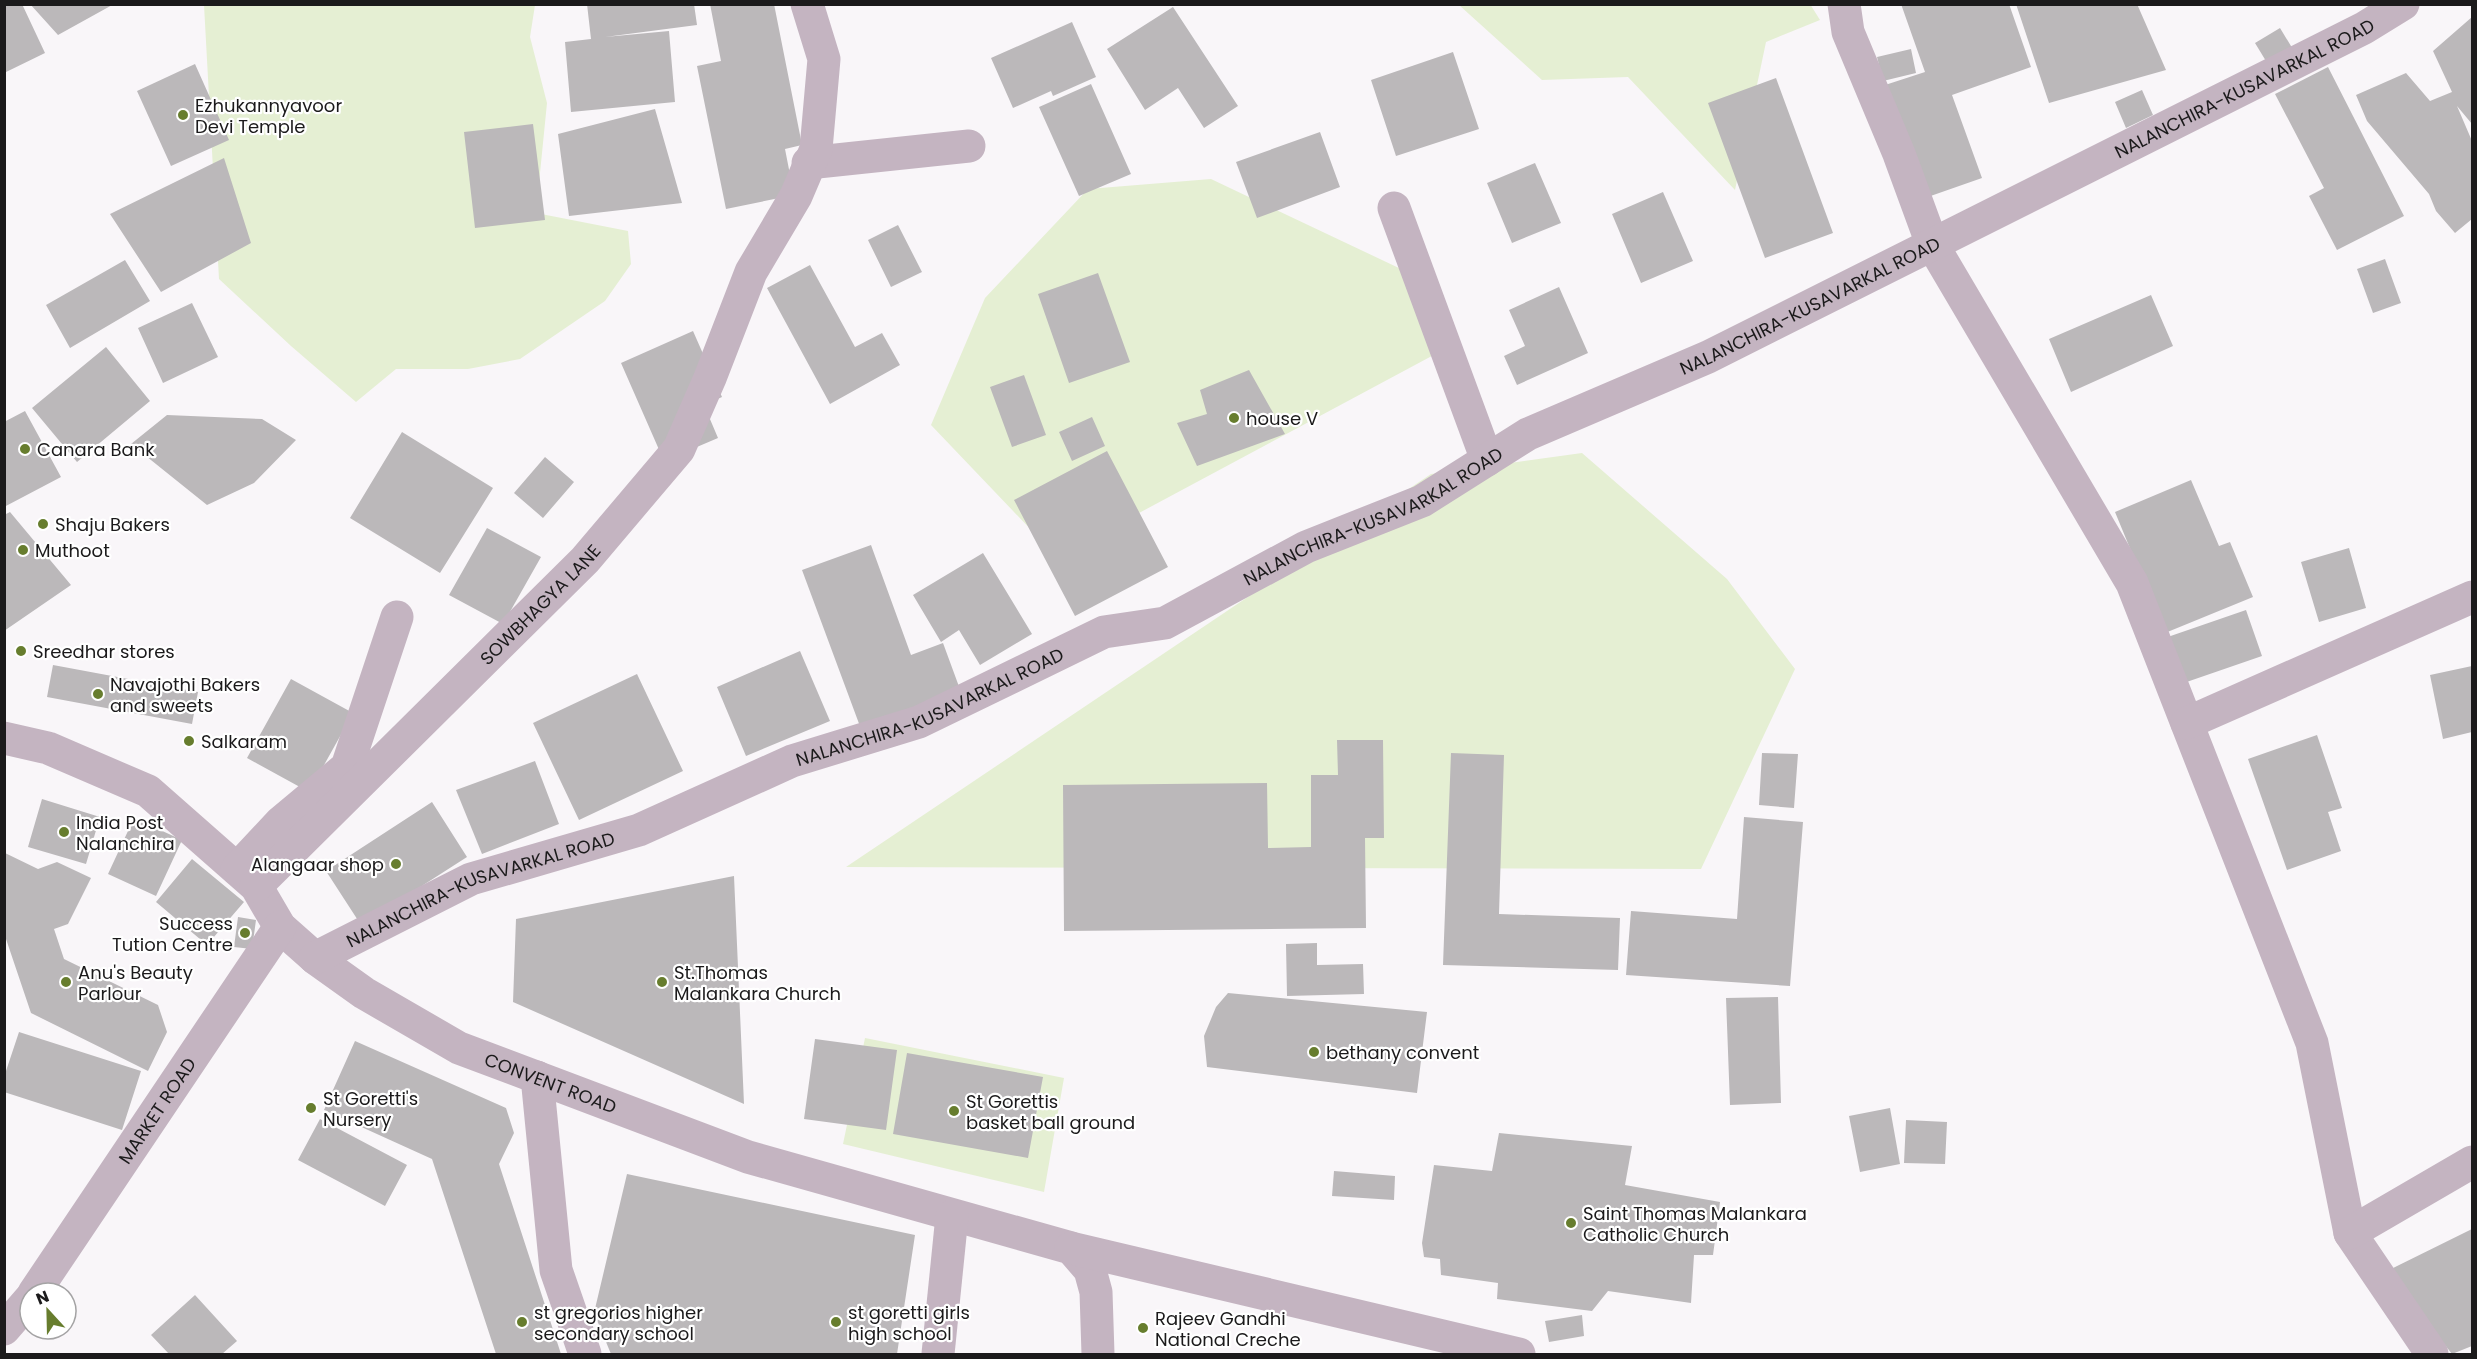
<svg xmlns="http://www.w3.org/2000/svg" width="2477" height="1359" font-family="Poppins,sans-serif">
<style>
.green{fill:#e5efd3}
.building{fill:#bbb8ba}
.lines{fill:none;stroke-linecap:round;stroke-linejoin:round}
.minor{stroke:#c4b4c1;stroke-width:33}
.poi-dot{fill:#677d2e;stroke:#fff;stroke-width:2}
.labels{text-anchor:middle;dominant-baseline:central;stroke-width:4.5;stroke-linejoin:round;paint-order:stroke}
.street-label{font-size:18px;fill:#1b1a1b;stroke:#fff}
.poi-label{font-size:18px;fill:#1b1a1b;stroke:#fff;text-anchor:start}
</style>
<rect width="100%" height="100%" fill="#f9f6f9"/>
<!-- green -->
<path class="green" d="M1810 4 1820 20 1766 42 1735 190 1628 77 1542 80 1459 5Z
M204 5H535L530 37 547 103 536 213 628 231 631 264 605 301 520 359 468 369H396L356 402 291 346 219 279Z
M1211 179 1401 269 1443 350 1057 557 931 425 985 298 1088 189Z
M1582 453 1727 579 1795 669 1701 869 846 867 1431 474Z
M865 1038 1064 1078 1044 1192 843 1144Z"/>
<!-- building -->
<path class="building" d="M4 4H22L45 53 4 73Z
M30 4H114L58 35Z
M587 4H694L697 25 605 37 669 31 675 102 571 112 565 42 591 39Z
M710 4H774L802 145 785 149 794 195 726 209 697 66 721 61Z
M1901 4H2009L2031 67 1952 95 1982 178 1922 199 1882 86 1925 72Z
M2016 4H2137L2166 70 2049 103Z
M1173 7 1238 106 1204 128 1178 88 1145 110 1107 49Z
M2472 17V124L2457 106 2472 141V219L2455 233 2436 211 2429 194 2367 121 2356 95 2406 73 2430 101 2452 92 2433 51Z
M1072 22 1096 77 1053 96 1051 91 1013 108 991 58Z
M2280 28 2294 51 2269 66 2255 43Z
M1911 49 1916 73 1883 81 1877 57Z
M1453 52 1479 129 1396 156 1371 80Z
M195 64 229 140 171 166 137 91Z
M2328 67 2404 216 2337 250 2309 196 2324 188 2275 94Z
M1776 78 1833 233 1765 258 1708 103Z
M1091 84 1131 174 1079 196 1039 107Z
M2142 90 2153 115 2126 128 2115 102Z
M655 109 682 203 569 216 558 134Z
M533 124 545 220 475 228 464 132Z
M1320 132 1340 187 1257 218 1236 162Z
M224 158 251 243 161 292 110 214Z
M1535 163 1561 223 1512 243 1487 183Z
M1663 192 1693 261 1641 283 1612 214Z
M898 225 922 272 891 287 868 240Z
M2385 259 2401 303 2373 313 2357 269Z
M125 260 150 301 70 348 46 305Z
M810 265 855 347 882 333 900 365 830 404 767 288Z
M1098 273 1130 362 1069 383 1038 294Z
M1559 287 1588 353 1517 385 1504 356 1525 346 1509 310Z
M2151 295 2173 346 2071 392 2049 339Z
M192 303 218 357 163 383 138 328Z
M693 331 722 397 704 405 718 438 664 461 621 363Z
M106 347 150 401 77 462 32 408Z
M1249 370 1285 434 1197 466 1177 423 1207 414 1200 390Z
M1024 375 1046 435 1012 447 990 387Z
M25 411 61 477 4 507V422Z
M167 415 262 419 296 440 254 483 207 505 131 444Z
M1092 417 1105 446 1072 461 1059 432Z
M402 432 493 488 440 573 350 518Z
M1107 451 1168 567 1075 616 1014 500Z
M545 457 574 482 543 518 514 493Z
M2191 480 2219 546 2230 542 2253 597 2165 633 2115 512Z
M10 512 71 585 4 631V515Z
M487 528 541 557 503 624 449 595Z
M871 545 911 655 943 643 961 692 861 729 802 570Z
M2349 548 2366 608 2319 622 2301 562Z
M983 553 1032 634 980 665 959 630 941 642 913 595Z
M2246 610 2262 656 2175 686 2159 640Z
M800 651 830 721 746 756 717 687Z
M53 665 198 692 192 724 47 697Z
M2472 666V732L2443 739 2430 675Z
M637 674 683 771 579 820 533 723Z
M291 679 353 713 309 792 247 758Z
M2317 735 2342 808 2328 812 2341 851 2287 870 2248 759Z
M1337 740H1383L1384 838H1365L1366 928 1064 931 1063 785 1267 783 1268 848 1311 847V775H1338Z
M1451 753 1504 755 1499 914 1620 918 1618 970 1443 965Z
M1762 753 1798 754 1794 808 1759 805Z
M535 761 559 824 482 854 456 790Z
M42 799 100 817 86 864 28 847Z
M432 802 467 857 361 925 326 871Z
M1744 817 1803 822 1790 986 1626 975 1631 911 1737 919Z
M134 818 182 840 156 896 108 874Z
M5 853 38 869 57 862 91 878 68 924 54 929 64 959 158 1005 167 1032 148 1071 31 1013 5 936Z
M192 859 244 902 207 945 156 902Z
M734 876 744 1104 513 1002 516 919Z
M238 917 256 920 252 949 234 947Z
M1317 943V965L1363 964 1364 994 1287 996 1286 944Z
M1228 993 1427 1012 1417 1093 1207 1067 1204 1036 1216 1007Z
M1778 997 1781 1103 1730 1105 1726 998Z
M19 1032 141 1071 122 1130 4 1092V1077Z
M815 1039 897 1050 886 1130 804 1119Z
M355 1041 506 1108 514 1133 499 1164 561 1354H496L432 1159 324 1110Z
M907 1053 1043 1077 1028 1158 893 1134Z
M1890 1108 1900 1164 1860 1172 1849 1116Z
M320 1119 407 1165 385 1206 298 1160Z
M1906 1120 1947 1122 1945 1164 1904 1163Z
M1499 1133 1632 1146 1625 1185 1720 1202 1713 1255H1694L1691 1303 1608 1291 1592 1311 1497 1299 1498 1283 1441 1275 1440 1259 1424 1257 1422 1243 1434 1165 1492 1171Z
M1334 1171 1395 1176 1394 1200 1332 1196Z
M627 1174 915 1235 897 1354H611L594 1313Z
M2472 1229V1346L2452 1354 2387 1271Z
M195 1295 237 1341 222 1354H169L151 1335Z
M1582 1315 1584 1336 1549 1342 1545 1321Z"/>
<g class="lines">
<!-- minor -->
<g class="minor">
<path d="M1844 4 1848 32 1899 154 1932 244 2132 583 2312 1043 2350 1233 2432 1354"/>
<path d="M808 163 969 146"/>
<path d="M1394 208 1487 460"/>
<path d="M2187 723 2472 597"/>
<path id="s1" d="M4 738 48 748 148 791 256 886 280 927 315 958 364 993 459 1048 748 1157 1071 1248 1090 1270 1096 1292 1098 1354"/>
<path d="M237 869 280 823 347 767 397 617"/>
<path id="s2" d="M256 886 585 560 679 449 710 378 751 272 796 196 816 149 824 59 807 4"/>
<path id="s3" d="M315 958 471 879 639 830 792 761 919 722 1104 632 1165 623 1306 547 1422 501 1528 434 1708 357 2364 28 2403 4"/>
<path d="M537 1077 556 1270 585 1354"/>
<path d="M2350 1233 2472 1162"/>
<path d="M1071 1248 1519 1354"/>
<path id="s4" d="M34 1293 280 927"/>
<path d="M4 1329 30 1299"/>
<path d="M938 1354 952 1216"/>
</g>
</g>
<!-- markers -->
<g class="poi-dot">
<circle cx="183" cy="115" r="6"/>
<circle cx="1234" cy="418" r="6"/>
<circle cx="25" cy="449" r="6"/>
<circle cx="43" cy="524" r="6"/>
<circle cx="23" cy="550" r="6"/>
<circle cx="21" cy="651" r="6"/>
<circle cx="98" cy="694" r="6"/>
<circle cx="189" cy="741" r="6"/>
<circle cx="64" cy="832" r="6"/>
<circle cx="396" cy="864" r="6"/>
<circle cx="245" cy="933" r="6"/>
<circle cx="66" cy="982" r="6"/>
<circle cx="662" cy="982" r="6"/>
<circle cx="1314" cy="1052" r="6"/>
<circle cx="311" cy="1108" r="6"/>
<circle cx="954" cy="1111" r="6"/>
<circle cx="1571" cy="1223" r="6"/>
<circle cx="522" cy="1322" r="6"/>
<circle cx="836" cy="1322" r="6"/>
<circle cx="1143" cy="1328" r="6"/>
</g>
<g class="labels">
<!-- street labels -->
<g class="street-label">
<text stroke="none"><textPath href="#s3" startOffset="2124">NALANCHIRA-KUSAVARKAL ROAD</textPath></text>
<text stroke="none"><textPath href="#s3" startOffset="1638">NALANCHIRA-KUSAVARKAL ROAD</textPath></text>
<text stroke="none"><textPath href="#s3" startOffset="1152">NALANCHIRA-KUSAVARKAL ROAD</textPath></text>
<text stroke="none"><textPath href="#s2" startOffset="400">SOWBHAGYA LANE</textPath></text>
<text stroke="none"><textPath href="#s3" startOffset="666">NALANCHIRA-KUSAVARKAL ROAD</textPath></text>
<text stroke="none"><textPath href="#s3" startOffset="180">NALANCHIRA-KUSAVARKAL ROAD</textPath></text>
<text stroke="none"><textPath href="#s1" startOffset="660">CONVENT ROAD</textPath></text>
<text stroke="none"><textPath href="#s4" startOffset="220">MARKET ROAD</textPath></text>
</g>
<!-- poi labels -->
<g class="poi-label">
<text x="195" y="105">Ezhukannyavoor<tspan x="195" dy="21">Devi Temple</tspan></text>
<text x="1246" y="418">house V</text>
<text x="37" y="449">Canara Bank</text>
<text x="55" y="524">Shaju Bakers</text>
<text x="35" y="550">Muthoot</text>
<text x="33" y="651">Sreedhar stores</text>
<text x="110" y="684">Navajothi Bakers<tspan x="110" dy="21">and sweets</tspan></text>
<text x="201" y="741">Salkaram</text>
<text x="76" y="822">India Post<tspan x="76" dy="21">Nalanchira</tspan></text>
<text x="384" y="864" text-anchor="end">Alangaar shop</text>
<text x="233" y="923" text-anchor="end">Success<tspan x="233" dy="21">Tution Centre</tspan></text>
<text x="78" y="972">Anu's Beauty<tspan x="78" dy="21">Parlour</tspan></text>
<text x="674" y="972">St.Thomas<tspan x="674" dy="21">Malankara Church</tspan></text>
<text x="1326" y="1052">bethany convent</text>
<text x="323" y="1098">St Goretti's<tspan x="323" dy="21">Nursery</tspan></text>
<text x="966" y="1101">St Gorettis<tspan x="966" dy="21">basket ball ground</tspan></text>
<text x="1583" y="1213">Saint Thomas Malankara<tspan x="1583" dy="21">Catholic Church</tspan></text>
<text x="534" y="1312">st gregorios higher<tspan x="534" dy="21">secondary school</tspan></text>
<text x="848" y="1312">st goretti girls<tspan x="848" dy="21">high school</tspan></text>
<text x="1155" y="1318">Rajeev Gandhi<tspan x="1155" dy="21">National Creche</tspan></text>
</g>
</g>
<!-- border -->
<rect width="2477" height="1359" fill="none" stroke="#1b1a1b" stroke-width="12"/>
<!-- north arrow -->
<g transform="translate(48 1311) rotate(338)"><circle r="28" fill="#ffffff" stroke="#a4a3a4" stroke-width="1.5"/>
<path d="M0-4.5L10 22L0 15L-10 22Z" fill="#677d2e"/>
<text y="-9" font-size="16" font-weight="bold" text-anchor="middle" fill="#1b1a1b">N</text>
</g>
</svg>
